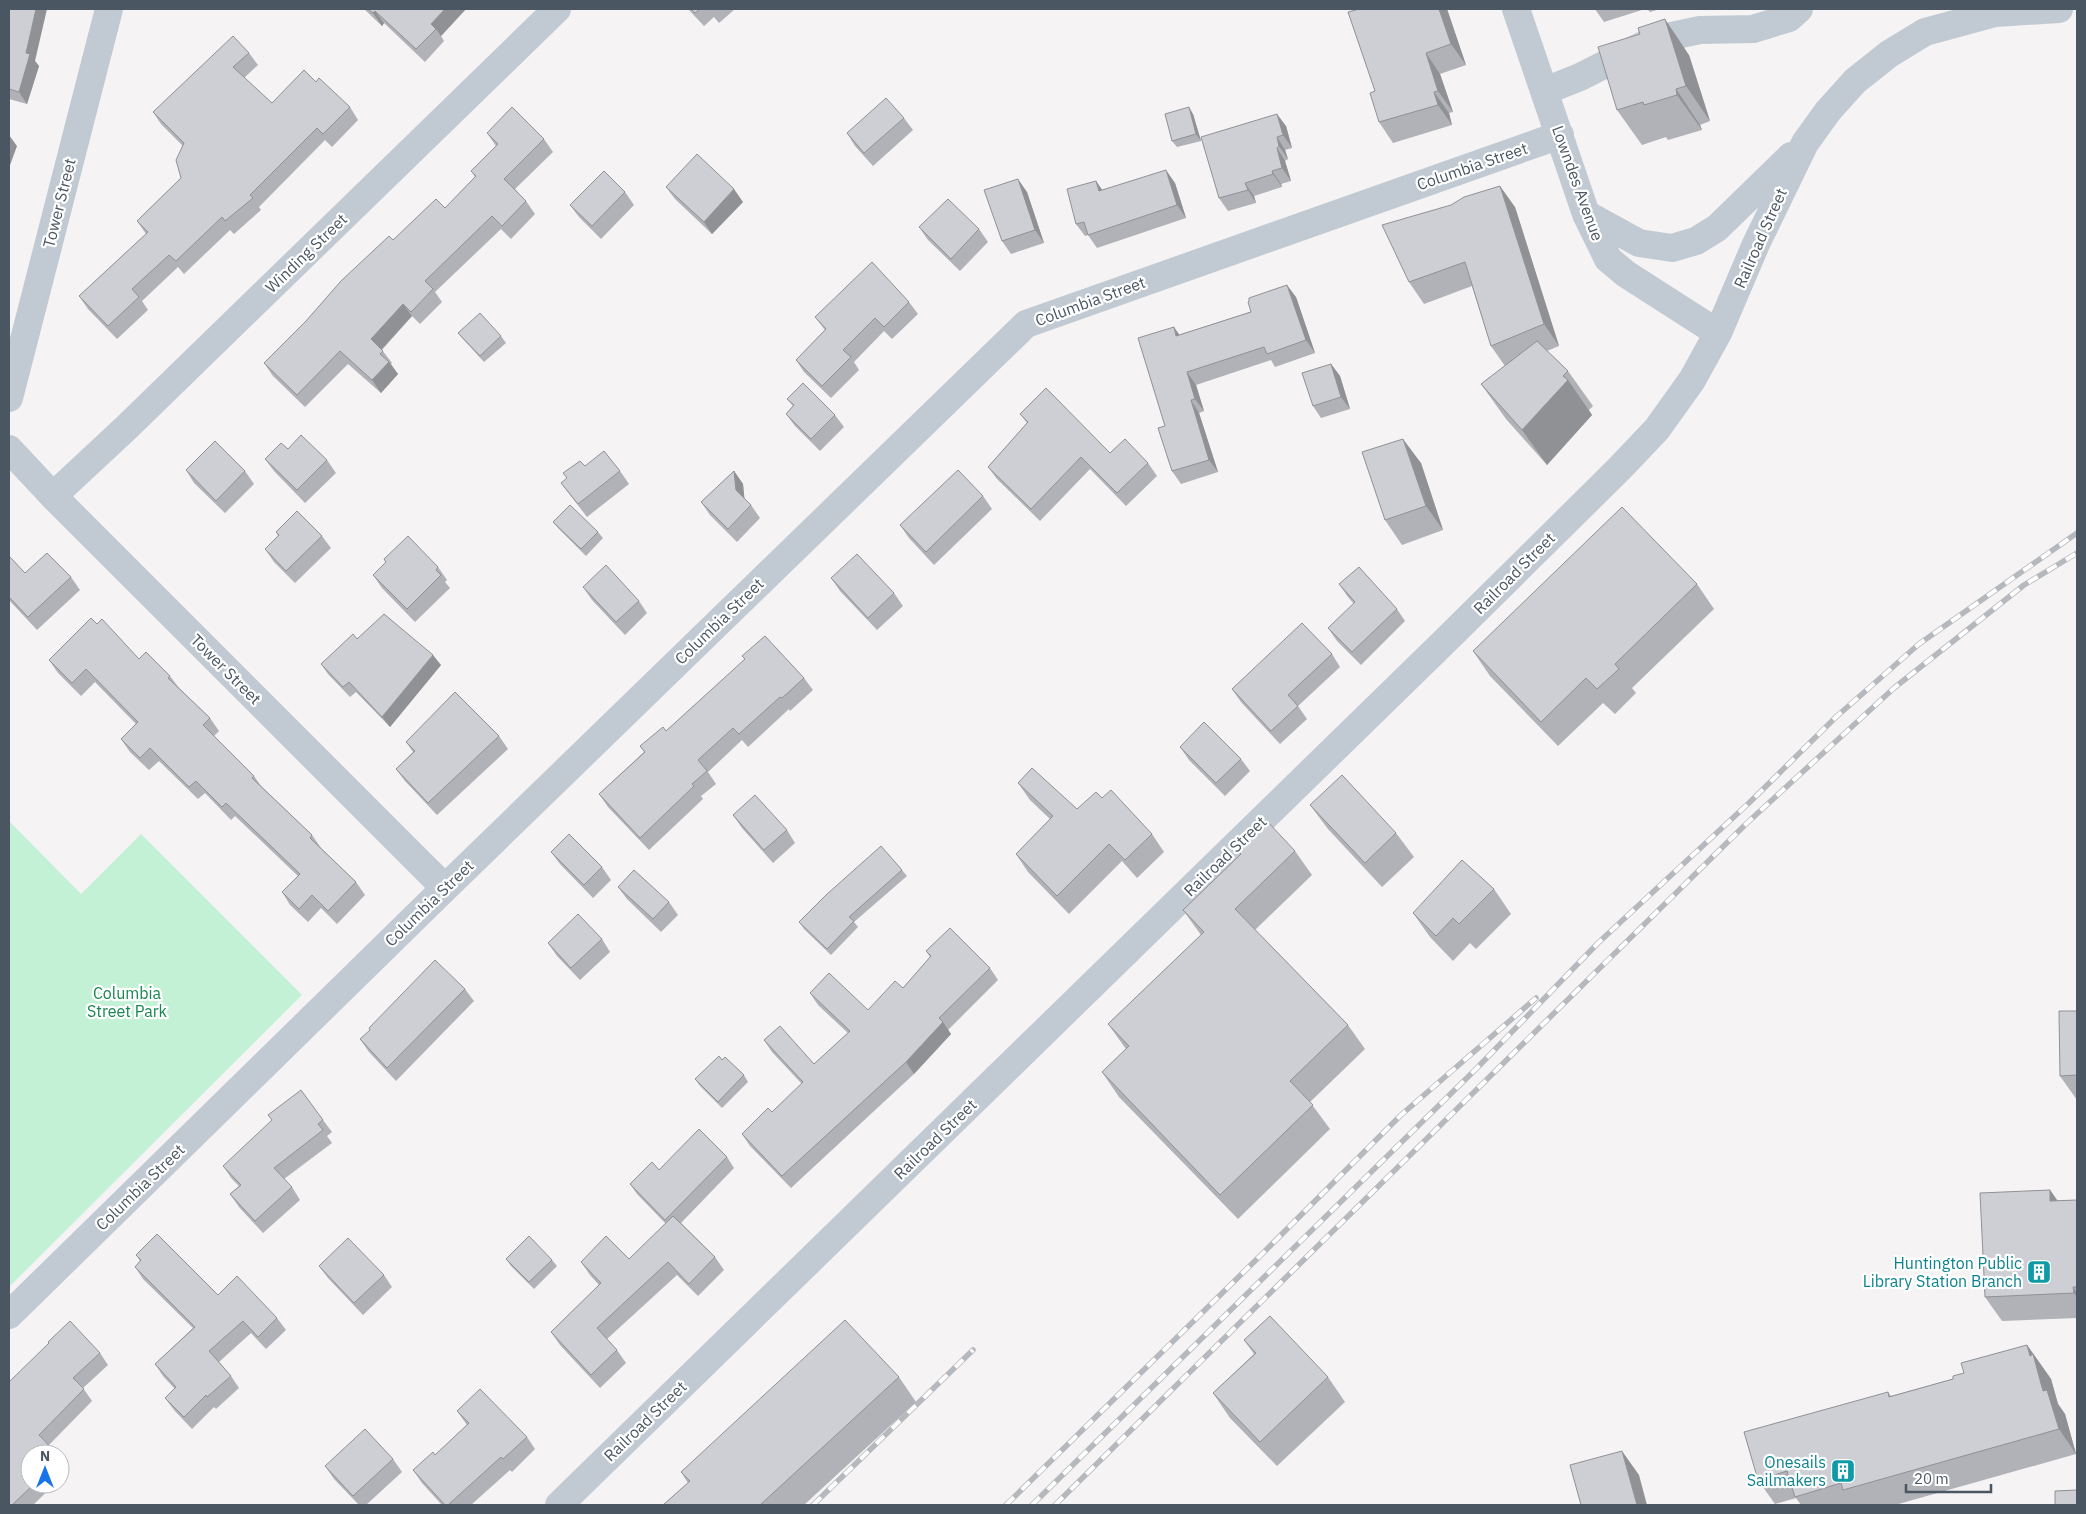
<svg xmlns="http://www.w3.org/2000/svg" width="2086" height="1514" font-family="'IBM Plex Sans',sans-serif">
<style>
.green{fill:#c3f1d5}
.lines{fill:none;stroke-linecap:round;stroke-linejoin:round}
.minor{stroke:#c1cad2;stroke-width:28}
.rail-casing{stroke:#b5b8bd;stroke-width:5.5}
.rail{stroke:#fff;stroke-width:4;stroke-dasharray:11;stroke-linecap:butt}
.wall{fill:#b0b2b7}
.shaded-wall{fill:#909195}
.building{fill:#cdcfd5;stroke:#909195}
.labels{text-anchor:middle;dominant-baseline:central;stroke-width:4.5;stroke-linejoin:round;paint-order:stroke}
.street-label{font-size:16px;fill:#4a5661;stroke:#fff}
.park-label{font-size:16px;fill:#17864f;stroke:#fff}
.culture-label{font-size:16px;fill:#0d838f;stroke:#fff;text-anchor:end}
</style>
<rect width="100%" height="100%" fill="#f5f3f3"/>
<!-- green -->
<path class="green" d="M9 821 81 894 141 834 302 995 9 1287Z"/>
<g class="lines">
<!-- minor -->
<path class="minor" d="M1516 9 1586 214 1608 259 1626 274 1718 333
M1545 91 1580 77 1653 40 1700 30 1753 29 1789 18 1799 9
M1586 214 1639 243 1672 248 1696 241 1717 228 1791 156
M9 398 109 9
M9 449 53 496 445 888
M53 496 127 427 557 9
M9 1315 445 888 1026 324 1560 135
M559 1505 1443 643 1619 469 1657 429 1692 380 1718 333 1756 244 1805 143 1828 111 1855 81 1889 54 1925 32 1995 13 2059 9"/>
<defs>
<path id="rail" d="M813 1505 973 1350
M1006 1505 1261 1255 1401 1115 1536 998
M1032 1505 1477 1068 1598 943 1750 802 1836 717 1919 644 2077 533
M1055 1505 1747 823 1894 688 2024 585 2077 553"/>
</defs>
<!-- rail casing -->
<use href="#rail" class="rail-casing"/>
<!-- rail -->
<use href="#rail" class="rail"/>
</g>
<!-- wall -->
<path class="wall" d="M9 9 35 61 39 66 27 104 9 99Z
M364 9H466L441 36 444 41 425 62 384 23 382 26Z
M688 9H735L719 23 714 17 704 26Z
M1356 9H1447L1466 65 1440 74 1453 112 1449 113 1452 125 1393 143 1379 122 1375 91Z
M1595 9H1645L1604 22Z
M1647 9H1660L1650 12Z
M249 53 258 65 244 78 272 103 316 82 350 107 358 120 332 147 325 140 259 207 261 210 234 234 230 230 184 274 178 267 142 301 148 310 117 339 88 309 79 296 146 234 137 221 181 178 183 146 161 124 153 112Z
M1689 55 1710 121 1700 125 1702 130 1668 140 1666 137 1642 145 1617 110Z
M1193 114 1201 141 1177 147 1172 141Z
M904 118 913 130 873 166 855 146 847 133Z
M1286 126 1292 148 1285 150 1288 159 1285 161 1291 181 1281 184 1282 187 1254 196 1256 203 1228 211 1219 198Z
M487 133 544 139 553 152 515 189 526 201 535 214 511 239 501 229 435 292 442 302 420 324 412 316 382 350 392 363 391 364 398 374 381 393 348 364 305 407 273 376 264 363 393 240 445 208 475 177 471 171 496 146Z
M1096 181 1102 190 1175 183 1186 218 1097 248 1088 235 1085 236 1076 224Z
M666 187 743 202 712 234 675 199Z
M625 192 634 205 601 239 579 217 570 205Z
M1027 192 1044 243 1011 254 1002 241Z
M1515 207 1559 346 1547 351 1568 371 1593 406 1589 410 1592 415 1547 465 1506 419 1481 384 1505 366 1491 346 1472 286 1424 304 1409 282Z
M919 227 979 229 988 242 960 271 928 240Z
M1296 297 1315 353 1275 367 1271 360 1196 385 1204 411 1199 413 1218 472 1181 484 1172 471 1165 426 1179 335Z
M909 302 918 314 892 339 884 331 854 362 859 370 831 398 804 372 796 360 825 330 815 317Z
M458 333 501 336 506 343 484 362 463 339Z
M1331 364 1340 376 1350 409 1321 418 1313 406Z
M787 399 835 415 844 427 820 451 795 426 786 414 793 406Z
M1020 414 1110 453 1148 463 1157 476 1126 506 1090 469 1040 521 997 479 988 467 1027 423Z
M288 449 327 460 336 473 305 503 274 471 265 459Z
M1421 463 1443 530 1402 545 1385 520Z
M585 466 620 471 629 484 587 517 561 483Z
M186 470 245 471 254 484 225 513 194 483Z
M734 471 743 484 744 498 751 505 760 518 737 542 710 515 701 502Z
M983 496 992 509 934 565 909 538 900 525Z
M553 522 598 532 603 538 586 556 558 528Z
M276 532 322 536 331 548 295 583 274 562 265 549 278 536Z
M9 556 25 573 71 577 80 590 37 630 9 600Z
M384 559 438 567 447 580 445 582 450 588 415 622 382 588 373 575 386 563Z
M831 578 894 593 903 606 877 630 840 591Z
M1339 584 1397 609 1405 621 1361 665 1337 641 1328 628 1354 604 1348 597Z
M1697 584 1714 609 1632 688 1636 693 1615 714 1603 703 1558 746 1490 676 1473 651Z
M583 587 639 601 647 613 625 635 592 600Z
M97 624 139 659 170 676 179 688 210 718 219 731 214 736 254 776 261 786 312 835 321 848 356 882 365 895 337 924 321 908 308 922 290 905 282 892 298 876 235 816 231 820 205 793 198 799 159 761 149 770 130 752 121 739 136 724 95 682 81 696 58 673 49 660Z
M357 639 441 665 390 727 356 692 350 697 328 674 321 664Z
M1332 654 1340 667 1298 706 1307 719 1280 744 1241 702 1232 689Z
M742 656 804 678 813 690 790 711 789 709 748 747 742 740 708 772 716 784 701 796 703 799 649 850 608 807 599 794 644 752 640 746 666 731 745 660Z
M499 736 508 749 437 815 405 781 396 769 413 752 406 742Z
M1180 747 1241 759 1250 771 1225 796 1189 760Z
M1018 783 1077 809 1102 798 1152 834 1164 852 1137 878 1122 861 1069 914 1028 872 1016 854 1050 819 1030 800Z
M1310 805 1396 833 1414 857 1382 887 1328 829Z
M733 815 787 830 795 843 773 863 742 828Z
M1237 850 1295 851 1312 875 1255 930 1348 1025 1365 1049 1310 1102 1330 1129 1238 1219 1119 1097 1102 1072 1126 1049 1108 1024 1201 935 1183 910 1240 855Z
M551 852 602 867 611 880 593 898 560 864Z
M902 870 907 876 854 922 858 927 831 955 804 929 799 922Z
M618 887 669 902 678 915 661 932 627 899Z
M1494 889 1511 914 1476 949 1470 943 1453 961 1430 937 1413 913Z
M602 939 610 952 580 980 557 956 548 943Z
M926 951 990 968 998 980 948 1030 951 1034 914 1074 791 1188 750 1146 742 1134 772 1112 802 1084 772 1052 764 1040 814 1064 848 1033 818 1005 810 993 868 1010 903 988 930 957Z
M465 989 474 1001 396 1081 369 1052 360 1039Z
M2077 1011V1100L2060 1076Z
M722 1060 744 1075 748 1082 722 1108 700 1086 695 1079Z
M323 1120 332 1132 327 1136 332 1143 284 1179 292 1187 300 1200 263 1233 239 1207 230 1194 239 1186 232 1179 223 1166Z
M727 1157 734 1168 681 1223 715 1257 724 1270 698 1296 677 1275 607 1339 617 1350 626 1363 600 1388 560 1345 551 1332 599 1285 590 1275 581 1262 629 1259 666 1224 637 1194 630 1184 659 1170Z
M2050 1190 2058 1201 2077 1200V1318L2002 1321 1985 1297Z
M136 1255 218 1295 277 1318 286 1330 266 1349 251 1333 219 1362 231 1376 239 1388 216 1409 214 1407 192 1429 174 1410 165 1398 175 1389 163 1376 155 1364 193 1328 143 1279 135 1267 140 1261Z
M506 1259 552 1260 557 1266 534 1289 511 1266Z
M319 1266 384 1275 392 1287 363 1315 328 1278Z
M1244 1340 1328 1377 1345 1402 1277 1466 1230 1418 1213 1393 1254 1354Z
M2027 1345 2051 1379 2058 1404 2065 1414 2076 1454 1895 1505H1801L1796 1498 1775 1504 1758 1480 1888 1392 1891 1396 1953 1379 1964 1373Z
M100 1353 108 1365 83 1388 92 1401 49 1445 30 1484H55L33 1505H9V1382Z
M899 1377 916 1402 804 1505H663L688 1483 681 1472Z
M457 1411 527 1437 535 1449 512 1472 510 1470 471 1505H442L422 1483 413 1470 435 1455 467 1425Z
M60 1457 69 1470 60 1479Z
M393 1459 402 1472 366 1505H359L334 1479 325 1466Z"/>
<!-- shaded-wall -->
<path class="shaded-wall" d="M36 9H47L35 61 39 66 27 104 19 92 26 53Z
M445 9H466L441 36 436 29 431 24Z
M1439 9H1447L1466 65 1451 44Z
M375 11 384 23 382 26 373 13Z
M1665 19 1689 55 1710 121 1686 86Z
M1426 53 1440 74 1453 112 1438 91Z
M1676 89 1700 125 1702 130 1677 95Z
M1434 92 1449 113 1452 125 1438 105Z
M1189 107 1193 114 1201 141 1196 134Z
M1277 114 1286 126 1292 148 1283 135Z
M9 135 17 146 9 168Z
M1277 137 1285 150 1288 159 1279 146Z
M1277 148 1285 161 1291 181 1282 168Z
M1166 170 1175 183 1186 218 1177 205Z
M1272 171 1281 184 1282 187 1273 174Z
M1018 179 1027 192 1044 243 1035 230Z
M1096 181 1105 194 1099 191Z
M1245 183 1254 196 1256 203 1248 190Z
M1500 186 1515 207 1559 346 1544 324Z
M734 189 743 202 712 234 704 222Z
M1287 285 1296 297 1315 353 1306 340Z
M403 304 412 316 379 352 371 339Z
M1174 327 1183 340 1176 336Z
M389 362 398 374 381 393 372 380Z
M1331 364 1340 376 1350 409 1341 397Z
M1187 372 1196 385 1204 411 1195 399Z
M1568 380 1592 415 1547 465 1522 430Z
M1191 400 1199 413 1218 472 1209 460Z
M1403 439 1421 463 1443 530 1426 506Z
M734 471 743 484 745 503 736 490Z
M433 655 441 665 390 727 382 717Z
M943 1022 951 1034 914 1074 906 1062Z
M2050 1190 2067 1215 2050 1201Z
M2073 1287 2077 1293V1298L2074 1293Z
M2027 1345 2051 1379 2058 1404 2065 1414 2076 1454 2059 1429 2030 1356Z
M1622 1451 1639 1475 1647 1505H1637Z"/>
<!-- building -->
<path class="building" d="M9 9H36L26 53 30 54 19 92 9 89Z
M368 9H445L431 24 436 29 416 49 375 11 373 13Z
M691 9H700L695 13Z
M1356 9H1439L1451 44 1426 53 1438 91 1434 92 1438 105 1379 122 1370 93 1375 91 1348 12 1356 10Z
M1665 19 1686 86 1676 89 1677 95 1644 105 1643 102 1617 110 1598 47 1640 34 1638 28Z
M233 36 249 53 233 67 272 103 304 70 316 82 319 78 350 107 323 134 317 128 250 195 253 198 225 221 222 217 176 261 169 255 132 289 139 297 108 326 79 296 148 232 137 221 181 178 176 160 184 143 153 112Z
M886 98 904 118 864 153 847 133Z
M512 107 544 139 504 179 526 201 502 226 492 216 425 281 433 289 411 312 403 304 371 339 383 351 380 354 389 362 372 380 340 351 297 395 264 363 306 321 341 281 389 236 393 240 436 199 445 208 476 176 471 171 498 144 487 133Z
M1189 107 1196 134 1172 141 1165 114Z
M1277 114 1283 135 1277 137 1279 146 1277 148 1282 168 1272 171 1273 174 1245 183 1248 190 1219 198 1201 137Z
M697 154 734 189 704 222 666 187Z
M1166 170 1177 205 1088 235 1084 222 1076 224 1067 189 1096 181 1099 191Z
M604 171 625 192 592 226 570 205Z
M1018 179 1035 230 1002 241 984 190Z
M1500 186 1544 324 1491 346 1465 262 1409 282 1382 225 1451 205 1464 197Z
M948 199 979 229 951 259 919 227Z
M872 262 909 302 884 327 875 318 843 350 851 357 822 386 796 360 826 329 815 317Z
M1287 285 1306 340 1267 354 1264 347 1187 372 1195 399 1191 400 1209 460 1172 471 1158 428 1165 426 1138 338 1174 327 1176 336 1251 312 1248 302 1249 301V298Z
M480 313 501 336 480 356 458 333Z
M1537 341 1568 371 1563 376 1568 380 1522 430 1481 384Z
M1331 364 1341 397 1313 406 1302 373Z
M803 383 835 415 811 439 786 414 794 405 787 399Z
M1046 388 1110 453 1125 439 1148 463 1117 493 1081 457 1031 509 988 467 1028 422 1020 414Z
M301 435 327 460 297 490 265 459 281 443 288 449Z
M1403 439 1426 506 1385 520 1362 452Z
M215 441 245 471 216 501 186 470Z
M604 451 620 471 578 504 561 483 567 478 563 473 580 461 585 466Z
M958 470 983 496 926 552 900 525Z
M734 471 736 490 751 505 728 529 701 502Z
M570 505 598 532 581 549 553 522Z
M1622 507 1697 584 1615 664 1619 669 1597 689 1586 678 1541 722 1473 651Z
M297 511 322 536 286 571 265 549 279 535 276 532Z
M408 536 438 567 436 570 441 575 407 609 373 575 386 562 384 559Z
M47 553 71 577 28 617 9 597V556L25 573Z
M857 554 894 593 868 618 831 578Z
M606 565 639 601 616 622 583 587Z
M1359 567 1397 609 1352 652 1328 628 1355 602 1339 584Z
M384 614 433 655 382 717 349 682 343 687 321 664 353 634 357 639Z
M91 618 97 624 102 619 139 659 146 652 170 676 168 678 210 718 203 725 254 776 252 778 312 835 310 838 356 882 328 911 312 895 299 909 282 892 300 874 226 803 222 807 196 781 189 787 150 748 140 758 121 739 138 722 86 669 72 683 49 660Z
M1302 623 1332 654 1288 695 1298 706 1271 731 1232 689Z
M765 636 804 678 782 698 780 697 739 734 733 728 698 760 707 771 692 784 694 786 640 838 599 794 645 752 640 746 663 727 666 731 745 659 742 656Z
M455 692 499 736 428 803 396 769 415 751 406 742Z
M1204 722 1241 759 1216 783 1180 747Z
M1032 768 1077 809 1096 792 1102 798 1111 790 1152 834 1125 860 1109 844 1057 896 1016 854 1053 816 1018 783Z
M1342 775 1396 833 1365 863 1310 805Z
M755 795 787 830 764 850 733 815Z
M1267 821 1295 851 1235 909 1348 1025 1290 1081 1313 1105 1220 1195 1102 1072 1129 1046 1108 1024 1204 932 1183 910 1241 854 1237 850Z
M569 834 602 867 584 885 551 852Z
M881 846 902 870 849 917 854 921 827 949 799 922 826 895Z
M1462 860 1494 889 1459 924 1453 918 1436 936 1413 913Z
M634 870 669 902 653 919 618 887Z
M578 914 602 939 571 968 548 943Z
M950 928 990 968 939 1018 943 1022 906 1062 782 1176 742 1134 768 1108 772 1112 803 1082 764 1040 780 1026 814 1064 850 1031 810 993 829 973 868 1010 895 981 903 988 931 956 926 951Z
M435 960 465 989 387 1068 360 1039 370 1030 369 1028Z
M2059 1011H2077V1075L2060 1076Z
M719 1056 722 1060 725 1057 744 1075 718 1102 695 1079Z
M301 1090 323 1120 318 1124 323 1130 274 1168 292 1187 255 1221 230 1194 241 1185 223 1166 272 1120 268 1115Z
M699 1129 727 1157 665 1220 630 1184 652 1162 659 1170Z
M2050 1190V1201L2077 1200V1287H2073L2074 1293 1985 1297 1980 1193Z
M673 1216 715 1257 689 1284 668 1262 597 1328 617 1350 591 1375 551 1332 601 1283 581 1262 606 1236 629 1259Z
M157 1234 218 1295 237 1276 277 1318 258 1337 243 1321 209 1351 231 1376 207 1397 206 1395 184 1417 165 1398 176 1387 155 1364 195 1327 135 1267 141 1260 136 1255Z
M529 1236 552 1260 529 1282 506 1259Z
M348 1238 384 1275 354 1303 319 1266Z
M1270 1316 1328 1377 1260 1442 1213 1393 1256 1353 1244 1340Z
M845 1320 899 1377 760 1505H663L690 1481 681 1472Z
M70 1321 100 1353 73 1378 84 1389 39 1435 57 1454H30V1484H34L12 1505H9V1382L49 1343 48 1342Z
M2027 1345 2030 1356 2033 1354 2043 1391 2047 1390 2059 1429 1843 1490 1841 1483 1795 1497 1787 1471 1758 1480 1744 1432 1888 1392 1889 1397 1953 1379V1376L1964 1373 1961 1363Z
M480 1389 527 1437 503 1459 501 1457 448 1505H445L413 1470 433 1452 435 1455 469 1423 457 1411Z
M365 1429 393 1459 353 1496 325 1466Z
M1622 1451 1637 1505H1581L1570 1465Z
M2077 1490V1505H2055V1491Z"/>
<!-- icons -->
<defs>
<symbol id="building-square" viewBox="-11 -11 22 22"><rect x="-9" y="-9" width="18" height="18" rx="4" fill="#0f9aa8" stroke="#fff"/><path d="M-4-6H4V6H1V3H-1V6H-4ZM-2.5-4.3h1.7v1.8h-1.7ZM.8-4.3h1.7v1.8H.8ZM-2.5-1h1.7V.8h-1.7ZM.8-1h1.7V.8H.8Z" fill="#fff"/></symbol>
</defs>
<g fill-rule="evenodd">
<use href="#building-square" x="2025" y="1258" width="28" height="28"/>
<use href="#building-square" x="1829" y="1457" width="28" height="28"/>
</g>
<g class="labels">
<!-- street labels -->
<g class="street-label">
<text transform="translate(1472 166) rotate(-19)">Columbia Street</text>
<text transform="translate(1578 183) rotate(70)">Lowndes Avenue</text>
<text transform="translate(59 203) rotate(-76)">Tower Street</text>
<text transform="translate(1760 238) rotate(-66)">Railroad Street</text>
<text transform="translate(306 253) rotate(-44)">Winding Street</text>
<text transform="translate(1090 301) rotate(-20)">Columbia Street</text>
<text transform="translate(1514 573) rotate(-45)">Railroad Street</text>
<text transform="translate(719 621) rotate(-44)">Columbia Street</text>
<text transform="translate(226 669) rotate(45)">Tower Street</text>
<text transform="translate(1225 856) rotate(-44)">Railroad Street</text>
<text transform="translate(429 903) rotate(-44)">Columbia Street</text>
<text transform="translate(935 1139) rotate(-44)">Railroad Street</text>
<text transform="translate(140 1187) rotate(-44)">Columbia Street</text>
<text transform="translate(645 1421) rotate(-44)">Railroad Street</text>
</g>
<!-- park labels -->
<g class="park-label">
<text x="127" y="993">Columbia<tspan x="127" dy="18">Street Park</tspan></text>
</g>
<!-- culture labels -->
<g class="culture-label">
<text x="2022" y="1263">Huntington Public<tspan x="2022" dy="18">Library Station Branch</tspan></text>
<text x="1826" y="1462">Onesails<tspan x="1826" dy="18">Sailmakers</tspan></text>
</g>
</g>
<!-- border -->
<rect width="2086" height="1514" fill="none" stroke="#4a5661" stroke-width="20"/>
<!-- north arrow -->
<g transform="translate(45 1469)"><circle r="24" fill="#ffffff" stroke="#b7bbc0"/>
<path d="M0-4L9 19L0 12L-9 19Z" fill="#1a73e8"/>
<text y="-8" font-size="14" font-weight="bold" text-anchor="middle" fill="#4a5661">N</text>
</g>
<!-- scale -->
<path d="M1906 1484v8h85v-8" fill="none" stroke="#4a5661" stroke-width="2.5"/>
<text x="1914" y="1484" font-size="15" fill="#4a5661" stroke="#ffffff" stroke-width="4" paint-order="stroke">20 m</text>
</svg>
